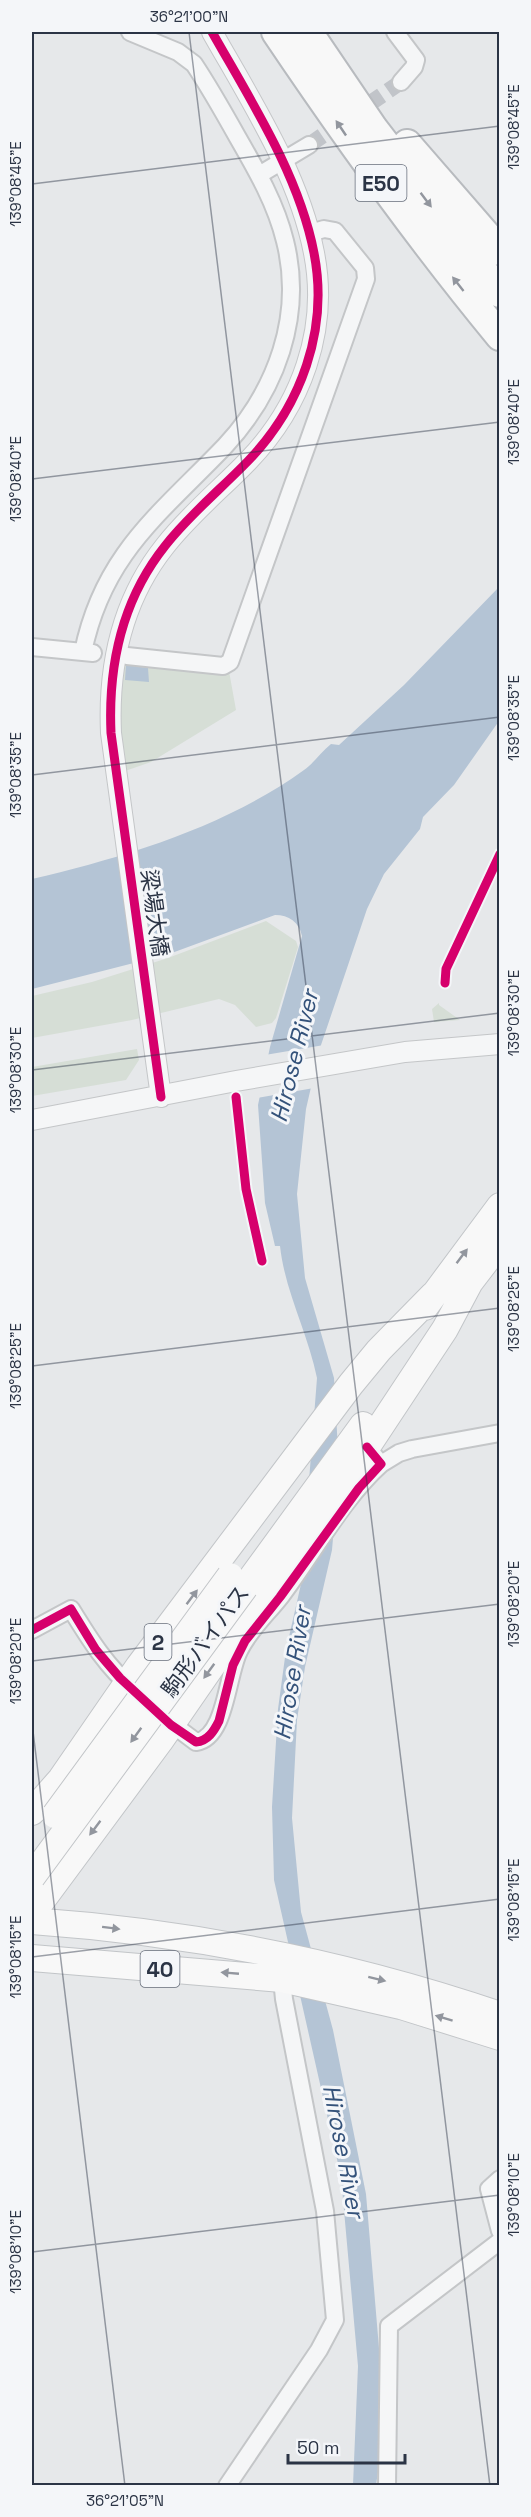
<svg xmlns="http://www.w3.org/2000/svg" width="531" height="2517" font-family="'Space Grotesk','Noto Sans JP',sans-serif">
<style>
.green{fill:#d6ded6}
.water{fill:#b4c4d5}
.pier{fill:#e6e8ea}
.lines{fill:none;stroke-linecap:round;stroke-linejoin:round}
.minor-tunnel{stroke:#c1c4c9;stroke-width:16;stroke-dasharray:16 8;stroke-linecap:butt}
.minor-casing{stroke:#c4c6c8;stroke-width:20}
.tertiary-casing{stroke:#c4c6c8;stroke-width:22}
.primary-casing{stroke:#c2c5c8;stroke-width:28}
.motorway-casing{stroke:#b8bbbf;stroke-width:32}
.minor{stroke:#f5f6f7;stroke-width:16}
.tertiary{stroke:#f5f6f7;stroke-width:20}
.primary{stroke:#f8f8f8;stroke-width:26}
.motorway{stroke:#f8f8f8;stroke-width:28}
.primary-bridge-casing{stroke:#c2c5c8;stroke-width:28;stroke-linecap:butt}
.primary-bridge{stroke:#f8f8f8;stroke-width:26}
.cycleway-casing{stroke:#f4f6f9;stroke-width:13}
.cycleway{stroke:#d6006c;stroke-width:9}
.oneway{fill:#92969e}
.ticks{fill:none;stroke:#2b3445;stroke-width:1.5;stroke-opacity:0.45}
.labels{text-anchor:middle;dominant-baseline:central;stroke-width:6;stroke-linejoin:round;paint-order:stroke}
.shield{fill:#f4f6f9;stroke:#676e7b;stroke-width:1.5}
.shield-label{font-size:21px;font-weight:bold;fill:#2b3445}
.street-label{font-size:22px;fill:#2b3445;stroke:#f4f6f9}
.water-label{font-size:24px;font-style:italic;fill:#34527a;stroke:#f4f6f9}
.neatline{fill:none;stroke:#2b3445;stroke-width:2}
.ticks-label{font-size:15px;text-anchor:middle;fill:#2b3445}
</style>
<rect width="100%" height="100%" fill="#e6e8ea"/>
<!-- green -->
<path class="green" d="M124 662 229 671 236 710 151 762 125 771 120 718Z
M266 921 296 941 298 947 276 1018 272 1023 256 1027 235 1005 219 999 132 1020 32 1038V996L92 982 168 958Z
M439 1003V1005L460 1020 434 1022 432 1009Z
M137 1049 139 1060 126 1080 32 1096V1067Z"/>
<!-- water -->
<path class="water" d="M499 587V721L454 785 423 817 420 829 384 874 367 909 320 1048 306 1109 297 1194 305 1278 334 1378 339 1468 332 1550 305 1667 297 1720 292 1818 301 1912 333 2030 366 2194 380 2360 378 2472 376 2485H353L358 2366 341 2177 274 1880 272 1807 278 1709 286 1650 301 1584 317 1378C308 1333 285 1292 280 1246H275L265 1203 258 1105 270 1047 302 936C299 922 289 915 275 915L169 954 32 989V879C125 857 225 827 304 770 314 763 321 752 331 744L339 745 404 685Z
M126 665 148 668 149 682 125 680Z"/>
<!-- pier -->
<path class="pier" d="M324 1045 314 1088 257 1098 265 1055Z"/>
<g class="lines">
<!-- minor-tunnel -->
<path class="minor-tunnel" d="M309 145 401 82"/>
<defs>
<path id="minor" d="M395 32 416 60 414 67 401 82
M259 175 309 145
M32 647 93 653
M83 652C103 554 160 514 225 446 276 391 304 316 285 241 276 204 257 171 238 138 224 113 210 88 194 64L178 52 130 32
M127 656 223 666 230 662 366 279 365 268 335 231 324 229 310 233
M381 1464 399 1453 412 1449 500 1433
M32 1630 71 1609C90 1640 107 1667 134 1690
M164 1718 196 1742C226 1738 227 1674 239 1651 249 1630 267 1614 281 1596 313 1554 342 1499 381 1464L367 1447
M500 2179 489 2189 500 2231
M227 2486 319 2350 335 2320 325 2211 284 1999 282 1979
M387 2486 389 2326 500 2241"/>
<path id="tertiary" d="M161 1097 111 733C108 665 122 600 165 546 189 515 221 489 248 461 301 406 329 330 314 253 299 175 251 101 212 32
M32 1120 236 1081 405 1052 500 1044"/>
<path id="primary" d="M460 1295 500 1243
M425 1307 500 1206
M250 1580 363 1425
M32 1812 61 1779 139 1666 351 1384 379 1350 433 1295
M32 1914 160 1741 256 1602 357 1462 445 1329 470 1282
M32 1921C189 1932 350 1964 500 2015
M32 1958 282 1979 401 2006 500 2037"/>
<path id="motorway" d="M276 32C346 136 419 238 500 336
M308 32 373 128 500 293
M407 144 500 251"/>
</defs>
<!-- minor casing -->
<use href="#minor" class="minor-casing"/>
<!-- tertiary casing -->
<use href="#tertiary" class="tertiary-casing"/>
<!-- primary casing -->
<use href="#primary" class="primary-casing"/>
<!-- motorway casing -->
<use href="#motorway" class="motorway-casing"/>
<!-- minor -->
<use href="#minor" class="minor"/>
<!-- tertiary -->
<use href="#tertiary" class="tertiary"/>
<!-- primary -->
<use href="#primary" class="primary"/>
<!-- motorway -->
<use href="#motorway" class="motorway"/>
<defs>
<path id="primary-bridge" d="M55 1815 230 1576
M32 1877 245 1587"/>
</defs>
<!-- primary-bridge casing -->
<use href="#primary-bridge" class="primary-bridge-casing"/>
<!-- primary-bridge -->
<use href="#primary-bridge" class="primary-bridge"/>
<defs>
<path id="cycleway" d="M445 983 446 969 500 854
M161 1097 111 733C108 665 122 600 165 546 189 515 221 489 248 461 301 406 329 330 314 253 299 175 251 101 212 32
M236 1097 246 1189 262 1261
M32 1630 71 1609 96 1650 120 1678 171 1725 196 1742C208 1741 214 1731 219 1721L233 1665 245 1641 280 1597 359 1488 381 1464 367 1447"/>
</defs>
<!-- cycleway casing -->
<use href="#cycleway" class="cycleway-casing"/>
<!-- cycleway -->
<use href="#cycleway" class="cycleway"/>
</g>
<!-- one-way arrows -->
<defs><path id="oneway-solid" d="M-6-.8H1V-3.2L6.5 0L1 3.2V.8H-6Z" transform="scale(1.5)"/></defs>
<g class="oneway">
<use href="#oneway-solid" transform="translate(341 128) rotate(-124)"/>
<use href="#oneway-solid" transform="translate(426 200) rotate(53)"/>
<use href="#oneway-solid" transform="translate(458 284) rotate(-128)"/>
<use href="#oneway-solid" transform="translate(462 1256) rotate(-53)"/>
<use href="#oneway-solid" transform="translate(192 1597) rotate(-53)"/>
<use href="#oneway-solid" transform="translate(209 1671) rotate(126)"/>
<use href="#oneway-solid" transform="translate(136 1735) rotate(126)"/>
<use href="#oneway-solid" transform="translate(95 1828) rotate(127)"/>
<use href="#oneway-solid" transform="translate(111 1928) rotate(7)"/>
<use href="#oneway-solid" transform="translate(230 1973) rotate(-175)"/>
<use href="#oneway-solid" transform="translate(377 1979) rotate(14)"/>
<use href="#oneway-solid" transform="translate(444 2018) rotate(-163)"/>
</g>
<!-- ticks -->
<path class="ticks" d="M189 32 490 2486M32 184 500 126M32 479 500 422M32 775 500 717M32 1070 500 1013M32 1366 500 1308M32 1661 500 1604M32 1723 125 2486M32 1957 500 1899M32 2252 500 2195"/>
<g class="labels">
<!-- shield labels -->
<g class="shield">
<rect x="355.5" y="165" width="51" height="36" rx="4.5"/>
<rect x="144.5" y="1624" width="27" height="36" rx="4.5"/>
<rect x="140.5" y="1951" width="39" height="36" rx="4.5"/>
</g>
<g class="shield-label">
<text x="381" y="183">E50</text>
<text x="158" y="1642">2</text>
<text x="160" y="1969">40</text>
</g>
<!-- street labels -->
<g class="street-label">
<text transform="translate(155 913) rotate(82)">梁場大橋</text>
<text transform="translate(205 1641) rotate(-54)">駒形バイパス</text>
</g>
<!-- water labels -->
<g class="water-label">
<text transform="translate(294 1056) rotate(-76)">Hirose River</text>
<text transform="translate(292 1673) rotate(-81)">Hirose River</text>
<text transform="translate(344 2151) rotate(79)">Hirose River</text>
</g>
</g>
<!-- border -->
<rect width="531" height="2517" fill="none" stroke="#f4f6f9" stroke-width="66"/>
<!-- scale -->
<path d="M288 2454v9h117v-9" fill="none" stroke="#2b3445" stroke-width="3"/>
<text x="297" y="2454" font-size="18" fill="#2b3445" stroke="#f4f6f9" stroke-width="4.5" paint-order="stroke">50 m</text>
<rect x="33" y="33" width="465" height="2451" class="neatline"/>
<g class="ticks-label">
<text x="189" y="22">36°21'00"N</text>
<text transform="translate(514 127) rotate(-90)" y="5">139°08'45"E</text>
<text transform="translate(16 184) rotate(-90)" y="5">139°08'45"E</text>
<text transform="translate(514 422) rotate(-90)" y="5">139°08'40"E</text>
<text transform="translate(16 479) rotate(-90)" y="5">139°08'40"E</text>
<text transform="translate(514 718) rotate(-90)" y="5">139°08'35"E</text>
<text transform="translate(16 775) rotate(-90)" y="5">139°08'35"E</text>
<text transform="translate(514 1013) rotate(-90)" y="5">139°08'30"E</text>
<text transform="translate(16 1070) rotate(-90)" y="5">139°08'30"E</text>
<text transform="translate(514 1309) rotate(-90)" y="5">139°08'25"E</text>
<text transform="translate(16 1366) rotate(-90)" y="5">139°08'25"E</text>
<text transform="translate(514 1604) rotate(-90)" y="5">139°08'20"E</text>
<text transform="translate(16 1661) rotate(-90)" y="5">139°08'20"E</text>
<text transform="translate(514 1900) rotate(-90)" y="5">139°08'15"E</text>
<text transform="translate(16 1957) rotate(-90)" y="5">139°08'15"E</text>
<text transform="translate(514 2195) rotate(-90)" y="5">139°08'10"E</text>
<text transform="translate(16 2252) rotate(-90)" y="5">139°08'10"E</text>
<text x="125" y="2506">36°21'05"N</text>
</g>
</svg>
